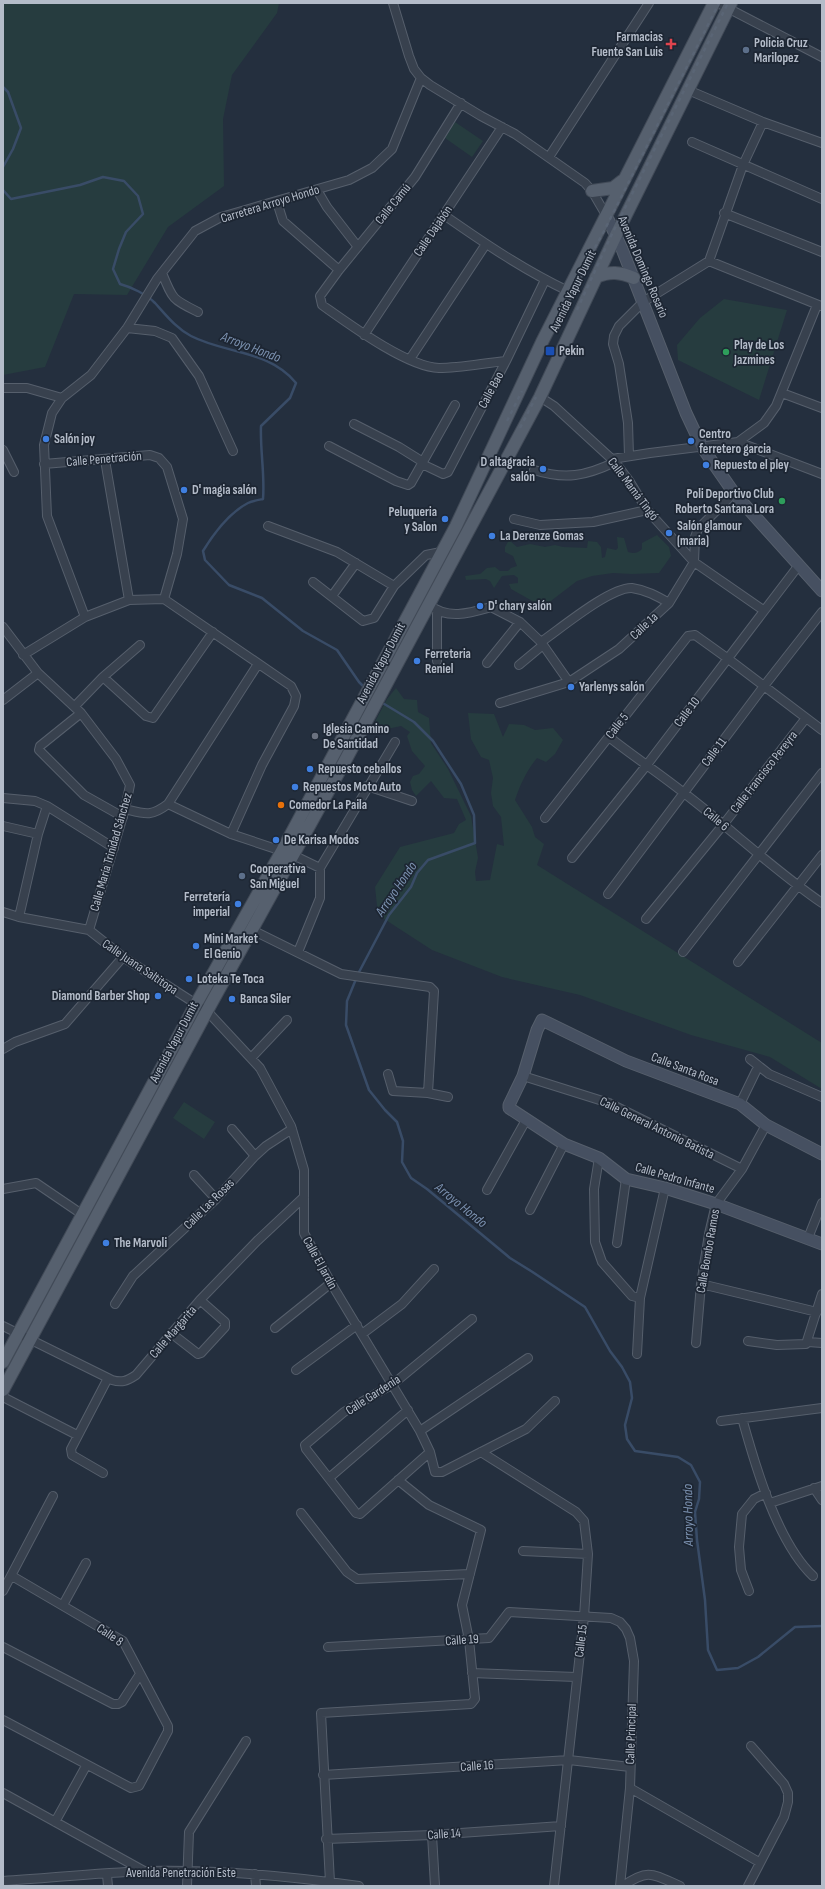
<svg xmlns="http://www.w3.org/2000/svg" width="825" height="1889" font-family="'Sofia Sans Condensed',sans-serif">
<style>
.green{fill:#263c3f}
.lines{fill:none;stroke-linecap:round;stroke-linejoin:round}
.stream{stroke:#394c67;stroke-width:2.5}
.street-casing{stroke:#565f6c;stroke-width:10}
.secondary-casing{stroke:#565f6c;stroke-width:13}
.primary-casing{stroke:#414a57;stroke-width:14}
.street{stroke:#38414e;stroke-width:8}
.secondary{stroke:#465061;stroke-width:11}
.primary{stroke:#56606e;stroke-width:12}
.rail{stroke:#5a6575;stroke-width:2.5;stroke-dasharray:4 4;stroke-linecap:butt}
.health-dot{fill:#e0444e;stroke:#1d2633;stroke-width:1.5}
.service-dot{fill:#5c6f8a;stroke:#1d2633;stroke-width:1.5}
.transit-dot{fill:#1a4fb4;stroke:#1d2633;stroke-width:1.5}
.leisure-dot{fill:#2e9e5b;stroke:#1d2633;stroke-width:1.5}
.shop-dot{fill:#3f7fe0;stroke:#1d2633;stroke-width:1.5}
.worship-dot{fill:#6b7280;stroke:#1d2633;stroke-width:1.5}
.food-dot{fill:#e8710a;stroke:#1d2633;stroke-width:1.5}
.labels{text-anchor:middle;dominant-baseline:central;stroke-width:3.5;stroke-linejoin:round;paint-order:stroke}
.poi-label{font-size:13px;font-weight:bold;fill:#b4bcc9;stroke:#1d2633;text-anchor:start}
.street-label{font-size:13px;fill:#b4bcc9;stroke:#1d2633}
.water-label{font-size:14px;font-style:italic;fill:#7c92b1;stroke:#1d2633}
</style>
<rect width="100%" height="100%" fill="#242f3e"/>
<!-- green -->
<path class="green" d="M3 3H279L277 13 232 75 223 119 224 186 168 227 127 295 74 294 45 367 3 375Z
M455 122 483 141 472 157 445 138Z
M724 299 787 310 759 400 678 360 677 345 700 318Z
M657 535 669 547 671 556 659 573 632 574 613 573 592 576 577 581 543 607 511 589 509 584 518 583V578L514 575 502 576 494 588 490 581 486 579 466 580 465 576 480 574 487 568 495 567 500 571H508L511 568 517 566 513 556 505 552V547L509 540 517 547 530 544 545 547 555 545 563 547 587 548 588 541 597 542 601 547 602 558 605 557 607 548 616 550 618 548 617 537 624 538 628 552C634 554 638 553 642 549V543Z
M396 688 404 699 417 700 418 712 429 718 431 743 448 769 471 816 478 858 475 872 476 881 490 880 497 844 504 846 501 817 493 806 491 793 493 778 489 760 481 757 471 739 468 713 494 714 503 737 509 724 524 725 535 730 553 728 563 740 555 754 546 762 537 758C527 770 520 785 515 800L532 827 535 837 544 844 537 865 822 1043V1089L770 1057 691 1035 580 995 502 977 432 950 378 915 375 887 400 847 454 833 459 824 466 820 457 799 444 798 431 781 416 796 412 790 410 782 413 776 419 774 425 766 412 751 407 736 410 732 401 726 369 733 387 699Z
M184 1102 215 1122 204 1139 173 1118Z"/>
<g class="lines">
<!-- stream -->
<path class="stream" d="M3 87 8 92 21 128 13 149 3 167
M3 190 11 199 80 185 103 177 124 181 138 196 143 214 126 232 119 249 113 269 120 284C131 287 146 294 155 303 166 315 176 328 191 336 226 354 269 350 296 383L290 398 261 426C260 451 265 474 263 499 258 500 252 501 248 503 229 513 214 533 203 551L205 560 229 585 262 598 303 631 337 650 359 682 365 688
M358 974 389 915 411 887 417 873 428 860 475 843 474 815 461 784 433 741 414 722 381 702
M356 979 347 1001 346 1025 369 1090 385 1110 397 1122 403 1141 402 1162 411 1178 427 1189 510 1258 531 1271 585 1307 610 1351 622 1367 630 1382 632 1398 625 1425 627 1439 635 1451 678 1457 691 1465 700 1482 699 1499 695 1512 697 1540 705 1600 708 1650 717 1670 738 1668 758 1657 795 1627 822 1626"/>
<defs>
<path id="street" d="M393 3 409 56 414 69 421 78 430 85 481 116 515 134 585 183 592 191 606 215
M718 3 822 57
M688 90 763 122 822 143
M461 103 415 177 339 270 320 296 322 305C349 324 407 367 439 368 461 368 484 363 506 361
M692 142 822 199
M549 157 649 3
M317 190 327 207 358 247
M277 202 283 221 339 270
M724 213 822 252
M444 215C484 243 524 270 568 291
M709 261 821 306
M162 273C173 300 172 299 198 312
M127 328 155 331 172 338 199 376 233 451
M364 335 502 127
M410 359 486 244
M3 388H27L62 398
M782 393 822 408
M540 397 554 406 615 462 630 482 647 510 694 562 763 610
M354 424 399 447 423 462
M738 442 764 423 776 406 817 305
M329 446 396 481 408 485 411 483 455 405
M3 450 14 472
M629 456 628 423 619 364 613 344 614 336 619 326 643 302 709 261 743 165 763 122
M612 459 650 453 738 442 822 474
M105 460 129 600
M44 464 150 455 159 458 167 467 183 519 177 554 164 599
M422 464 443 474 448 472 506 361 545 280
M534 470C565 480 586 476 615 462
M514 519 540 525 593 522 647 510
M268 526 337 552 394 586 426 555 441 552
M313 582 363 621 374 618 394 586
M332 596 356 563
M164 599 291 686 296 696 294 706 262 765 231 834
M429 605C448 620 470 613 491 607L520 622 541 642 569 682
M437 612V661
M85 617 47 516 44 445 52 413 62 398 91 375 127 328 157 279 195 231 221 217 349 180 372 168 392 149 421 78
M3 627 38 673 81 713 116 759 130 785 125 809 89 930
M541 642C560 629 610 587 632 588 646 590 657 596 669 603
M23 655 85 617 129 600 164 599
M487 663 520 622
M519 665 543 645
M103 677 146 716 153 718 213 632
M3 700 38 673
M500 703 569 682 619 649 669 603 694 562 695 537 698 529 734 493
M75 706 103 677 140 645
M81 713 40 746 39 750 84 795 123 817
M609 737C633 756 660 774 684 793 731 829 774 870 822 903
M367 786 412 801
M3 798 35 801 47 806 114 848
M168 804 231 834 282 851
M125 809C145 814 151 817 168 804L258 664
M545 818 688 636 695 635 727 658 822 730
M3 826 38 834
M293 855 320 868 395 742
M572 858 646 766 799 565
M608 894 764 686 822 612
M3 912 19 917 89 930 123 957 207 1011 260 1068 291 1126 304 1170V1233L331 1283 420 1431 430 1452 435 1472H442L526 1429 555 1401
M19 917 38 834 47 806
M646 919 723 825 806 718
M252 930 341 974 430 987 434 991 428 1093 448 1097
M298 952 320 898V868
M683 952 822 773
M738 962 822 855
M3 1049 15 1042 65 1024 123 957
M251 1058 287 1020
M750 1059 769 1074 822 1097
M388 1074 393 1091 428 1093
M523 1076 609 1103 742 1169
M740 1104 756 1071
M232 1129 255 1156
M599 1158 594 1189 595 1242 602 1262 632 1296 640 1298
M194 1175 216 1199
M3 1189 36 1183 83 1215
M487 1190 526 1120
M530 1210 564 1144
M808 1238 822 1203
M617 1243 626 1179
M701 1284 817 1312
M115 1304 133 1276 216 1199 255 1156 266 1146 292 1129
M3 1326 112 1380C122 1383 127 1381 136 1375L200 1300 257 1241 304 1197
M275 1328 331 1283
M171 1333 198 1354 201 1353 225 1327V1322L200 1300
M362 1334 402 1304 434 1269
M748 1341 777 1345 806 1344 822 1294
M808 1342 822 1343
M696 1343 701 1284 709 1234 716 1204 742 1169 766 1125
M637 1354 640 1298 665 1188
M296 1370 357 1325
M3 1397 77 1435
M742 1418C755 1465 777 1542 813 1576
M721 1421 822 1408
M420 1431 528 1358
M430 1452 360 1514 356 1513 306 1449 305 1445 344 1412 393 1384 472 1319
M481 1452 576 1512 584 1521 588 1554 584 1617 554 1886
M103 1473 72 1455 71 1449 108 1378
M329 1478 408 1410
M814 1488 822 1500
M770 1503 822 1486
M301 1513 347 1572 357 1579 470 1574
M523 1551 588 1554
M3 1591 53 1496
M749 1591 741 1570 739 1547 742 1514 754 1499 766 1493
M63 1605 86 1563
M3 1647 113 1704H118L122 1702 140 1674
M328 1647 489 1638 509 1612 611 1618 620 1622 626 1629 630 1638 634 1661 630 1788 620 1886
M472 1673 576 1677
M3 1720 131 1788 139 1786 168 1731V1726L123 1641 12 1576
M323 1775 569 1760 630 1767
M630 1788 759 1862
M3 1793 144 1871
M55 1822 86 1766
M432 1835 435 1886
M326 1839 432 1835 561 1826
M255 1874 256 1886
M107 1875 108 1886
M3 1881C50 1878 98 1873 145 1871 217 1869 288 1876 359 1886
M330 1882 321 1713 471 1704 475 1699 469 1640 462 1605 481 1530 429 1505 398 1480
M187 1886 189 1832 246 1741
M623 1886C648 1868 653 1874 680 1886
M748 1886 784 1817 788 1802V1793L784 1784 751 1746"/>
<path id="secondary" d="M606 215 622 249 686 413 702 447 734 493 822 591
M822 1154 766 1125 740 1104 626 1061 542 1020 537 1030 523 1076 509 1105V1108L564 1144 599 1158 626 1179 665 1188 716 1204 822 1244"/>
<path id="primary" d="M592 191 613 188 622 181
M596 277C610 271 620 272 634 278
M3 1362 196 1004 282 851 456 526 542 342 714 3
M3 1390 207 1011 346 759 540 397 616 235 731 3"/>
</defs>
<!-- street casing -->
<use href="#street" class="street-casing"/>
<!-- secondary casing -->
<use href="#secondary" class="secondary-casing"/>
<!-- primary casing -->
<use href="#primary" class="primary-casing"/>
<!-- street -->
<use href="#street" class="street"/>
<!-- secondary -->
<use href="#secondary" class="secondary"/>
<!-- primary -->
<use href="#primary" class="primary"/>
<!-- rail -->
<path class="rail" d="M564 304 604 231 719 3
M577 310 612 234 728 3
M507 421 522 391
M520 428 536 397"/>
</g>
<!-- markers -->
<path class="health-dot" d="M669 38h4v4h4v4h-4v4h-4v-4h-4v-4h4z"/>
<g class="service-dot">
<circle cx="746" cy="50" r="4"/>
<circle cx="242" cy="876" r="4"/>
</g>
<rect class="transit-dot" x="545" y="346" width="10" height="10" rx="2"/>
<g class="leisure-dot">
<circle cx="726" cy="352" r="4"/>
<circle cx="782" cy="501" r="4"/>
</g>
<g class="shop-dot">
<circle cx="46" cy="439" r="4"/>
<circle cx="691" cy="441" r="4"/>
<circle cx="706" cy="465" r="4"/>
<circle cx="543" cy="469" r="4"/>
<circle cx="184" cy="490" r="4"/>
<circle cx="445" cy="519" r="4"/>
<circle cx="669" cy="533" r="4"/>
<circle cx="492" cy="536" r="4"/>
<circle cx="480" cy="606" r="4"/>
<circle cx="417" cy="661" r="4"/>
<circle cx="571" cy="687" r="4"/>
<circle cx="310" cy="769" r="4"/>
<circle cx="295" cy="787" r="4"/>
<circle cx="276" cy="840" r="4"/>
<circle cx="238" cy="904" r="4"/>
<circle cx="196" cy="946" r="4"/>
<circle cx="189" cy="979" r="4"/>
<circle cx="158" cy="996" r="4"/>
<circle cx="232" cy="999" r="4"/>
<circle cx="106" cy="1243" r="4"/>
</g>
<circle class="worship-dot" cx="315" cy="736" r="4"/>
<circle class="food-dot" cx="281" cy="805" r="4"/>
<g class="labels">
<!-- poi labels -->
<g class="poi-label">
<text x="663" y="37" text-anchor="end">Farmacias<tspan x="663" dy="15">Fuente San Luis</tspan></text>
<text x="754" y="43">Policia Cruz<tspan x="754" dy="15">Marilopez</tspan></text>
<text x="734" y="345">Play de Los<tspan x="734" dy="15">Jazmines</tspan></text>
<text x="559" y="351">Pekin</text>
<text x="699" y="434">Centro<tspan x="699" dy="15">ferretero garcia</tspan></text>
<text x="54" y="439">Salón joy</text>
<text x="535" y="462" text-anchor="end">D altagracia<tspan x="535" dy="15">salón</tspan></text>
<text x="714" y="465">Repuesto el pley</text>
<text x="192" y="490">D' magia salón</text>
<text x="774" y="494" text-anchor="end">Poli Deportivo Club<tspan x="774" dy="15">Roberto Santana Lora</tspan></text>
<text x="437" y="512" text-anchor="end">Peluqueria<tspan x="437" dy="15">y Salon</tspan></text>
<text x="677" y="526">Salón glamour<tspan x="677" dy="15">(maria)</tspan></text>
<text x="500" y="536">La Derenze Gomas</text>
<text x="488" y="606">D' chary salón</text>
<text x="425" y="654">Ferreteria<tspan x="425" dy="15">Reniel</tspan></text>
<text x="579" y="687">Yarlenys salón</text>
<text x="323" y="729">Iglesia Camino<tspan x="323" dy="15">De Santidad</tspan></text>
<text x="318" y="769">Repuesto ceballos</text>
<text x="303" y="787">Repuestos Moto Auto</text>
<text x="289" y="805">Comedor La Paila</text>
<text x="284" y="840">De Karisa Modos</text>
<text x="250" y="869">Cooperativa<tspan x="250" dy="15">San Miguel</tspan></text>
<text x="230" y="897" text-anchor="end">Ferretería<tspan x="230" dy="15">imperial</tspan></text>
<text x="204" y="939">Mini Market<tspan x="204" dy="15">El Genio</tspan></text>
<text x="197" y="979">Loteka Te Toca</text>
<text x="150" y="996" text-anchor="end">Diamond Barber Shop</text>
<text x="240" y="999">Banca Siler</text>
<text x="114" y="1243">The Marvoli</text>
</g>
<!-- street labels -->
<g class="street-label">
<text transform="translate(270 204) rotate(-17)">Carretera Arroyo Hondo</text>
<text transform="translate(393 204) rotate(-51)">Calle Camú</text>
<text transform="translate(433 231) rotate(-56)">Calle Dajabón</text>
<text transform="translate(643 267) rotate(67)">Avenida Domingo Rosario</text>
<text transform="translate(573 291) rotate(-64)">Avenida Yapur Dumit</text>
<text transform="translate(491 390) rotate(-62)">Calle Bao</text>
<text transform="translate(104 459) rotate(-5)">Calle Penetración</text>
<text transform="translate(633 489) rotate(53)">Calle Mamá Tingó</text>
<text transform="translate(644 626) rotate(-43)">Calle 1a</text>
<text transform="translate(381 663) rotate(-62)">Avenida Yapur Dumit</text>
<text transform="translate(687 712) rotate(-53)">Calle 10</text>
<text transform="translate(617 726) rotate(-52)">Calle 5</text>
<text transform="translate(714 752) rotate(-53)">Calle 11</text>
<text transform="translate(764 772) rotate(-52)">Calle Francisco Pereyra</text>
<text transform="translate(716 819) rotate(40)">Calle 6</text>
<text transform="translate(111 852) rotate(-74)">Calle María Trinidad Sánchez</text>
<text transform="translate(140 967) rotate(34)">Calle Juana Saltitopa</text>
<text transform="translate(174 1042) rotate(-62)">Avenida Yapur Dumit</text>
<text transform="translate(685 1069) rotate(21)">Calle Santa Rosa</text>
<text transform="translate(657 1128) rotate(26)">Calle General Antonio Batista</text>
<text transform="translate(675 1178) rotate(16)">Calle Pedro Infante</text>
<text transform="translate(209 1204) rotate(-45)">Calle Las Rosas</text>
<text transform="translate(708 1251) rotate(-80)">Calle Bombo Ramos</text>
<text transform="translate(320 1263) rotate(61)">Calle El Jardín</text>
<text transform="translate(173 1332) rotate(-49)">Calle Margarita</text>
<text transform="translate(373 1395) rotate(-33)">Calle Gardenia</text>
<text transform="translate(110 1635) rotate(35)">Calle 8</text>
<text transform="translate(462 1640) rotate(-4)">Calle 19</text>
<text transform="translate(581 1641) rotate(-83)">Calle 15</text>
<text transform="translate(631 1734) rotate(-88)">Calle Principal</text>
<text transform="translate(477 1766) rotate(-4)">Calle 16</text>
<text transform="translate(444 1834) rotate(-4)">Calle 14</text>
<text x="181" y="1873">Avenida Penetración Este</text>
</g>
<!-- water labels -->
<g class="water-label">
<text transform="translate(251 347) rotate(21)">Arroyo Hondo</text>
<text transform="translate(396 889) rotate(-56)">Arroyo Hondo</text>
<text transform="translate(461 1205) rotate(39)">Arroyo Hondo</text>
<text transform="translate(688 1515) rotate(-91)">Arroyo Hondo</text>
</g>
</g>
<!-- border -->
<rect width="825" height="1889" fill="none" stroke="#b4bcc9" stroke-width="8"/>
</svg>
